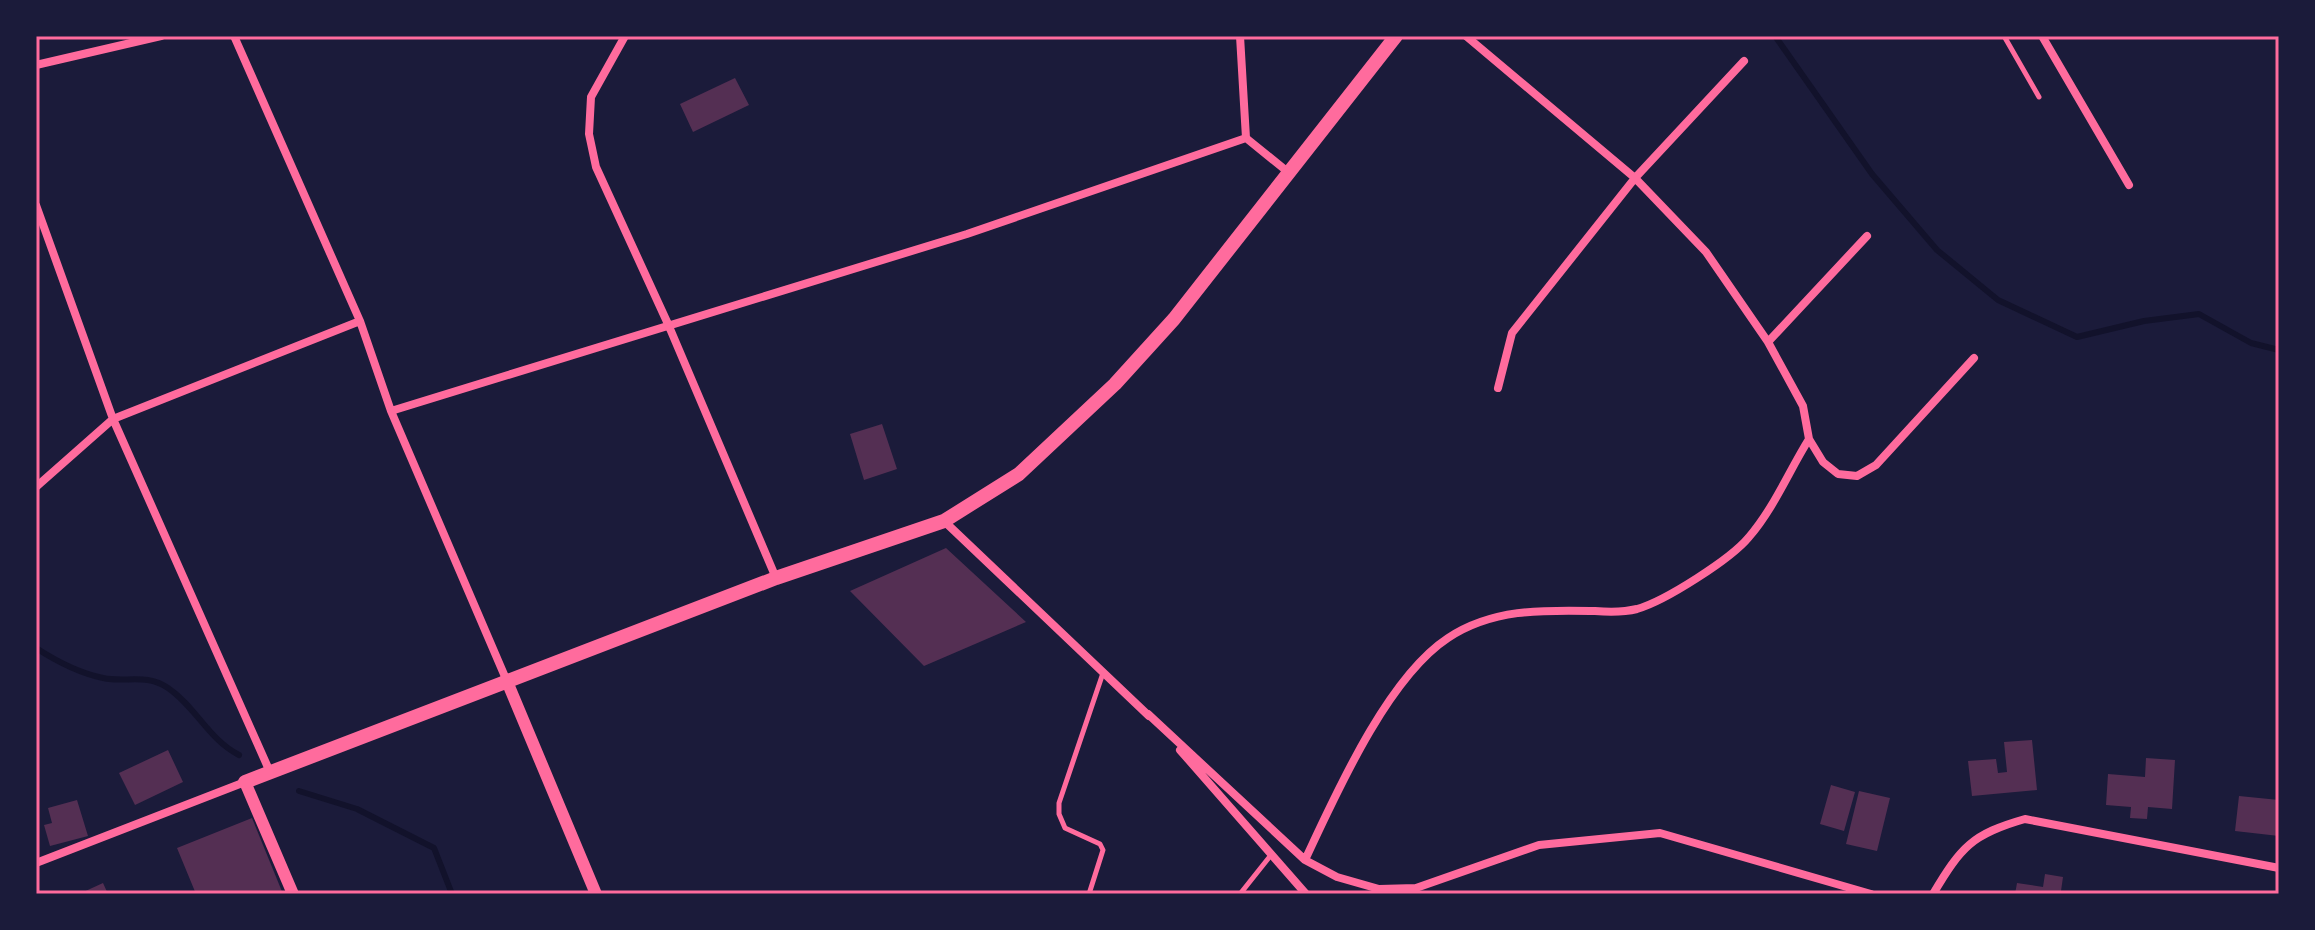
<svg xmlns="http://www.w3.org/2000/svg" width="2315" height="930" font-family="'Open Sans',sans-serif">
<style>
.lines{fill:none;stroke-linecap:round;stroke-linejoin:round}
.stream{stroke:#12122b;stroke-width:6}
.building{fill:#542f53}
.service{stroke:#ff6b9d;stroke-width:5}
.minor{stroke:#ff6b9d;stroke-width:8}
.tertiary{stroke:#ff6b9d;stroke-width:12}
.secondary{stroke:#ff6b9d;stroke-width:14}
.neatline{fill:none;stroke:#ff6b9d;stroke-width:3}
</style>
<rect width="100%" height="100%" fill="#1b1b3a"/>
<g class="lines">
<!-- stream -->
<path class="stream" d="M1775 36 1872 174 1937 250 1998 300 2077 337 2144 321 2199 314 2251 343 2279 350
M36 648C56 661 79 673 103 678 126 683 146 673 168 688 196 707 208 739 239 755
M299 791 357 809 434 848 452 894"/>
</g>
<!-- building -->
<path class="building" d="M735 78 749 105 693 132 680 104Z
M882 424 897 469 864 480 850 434Z
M946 548 1026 622 924 666 850 591Z
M2032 740 2037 790 1972 796 1968 761 1996 759 1998 773 2007 772 2004 742Z
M168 750 183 782 135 805 119 773Z
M2146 758 2175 760 2172 809 2148 807 2147 819 2130 818 2131 807 2106 805 2108 774 2145 777Z
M1831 785 1855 792 1844 831 1820 824Z
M1859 791 1890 798 1877 851 1846 844Z
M2239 796 2279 800V836L2235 831Z
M77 800 88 836 50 846 44 825 52 823 48 808Z
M252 818 283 894 290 891 291 894H196L177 848Z
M2045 874 2063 877 2061 891 2068 894H2015L2017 883 2043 887Z
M103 883 108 894H79Z"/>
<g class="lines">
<!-- service -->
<path class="service" d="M2004 36 2039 97
M1089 894 1103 850 1100 844 1065 828 1059 814V803L1103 673
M1240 894 1271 855"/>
<!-- minor -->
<path class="minor" d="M234 36 360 321 391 411 506 679
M625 36 591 97 589 134 596 167 668 324 776 578
M1240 36 1246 138 1288 172
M1466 36 1635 178 1706 252 1768 342 1803 406 1809 439 1823 462 1838 474 1857 476 1876 465 1974 358
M2042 36 2129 185
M36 65 161 36
M36 205 113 419 270 772
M1768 342 1867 236
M1498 388 1512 333 1635 178 1744 61
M391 411 967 234 1246 138
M36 487 113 419 360 321
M944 521 1149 716
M1148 714 1305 860 1337 877 1379 889 1416 888 1539 845 1660 833 1871 894
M1180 750 1306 894
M1305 860C1336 794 1387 678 1448 638 1493 608 1545 610 1595 611 1608 612 1625 612 1637 609 1665 601 1731 559 1749 537 1774 508 1789 471 1809 439
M36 863 245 782
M1933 894C1961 847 1972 834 2025 819L2279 868"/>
<!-- tertiary -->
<path class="tertiary" d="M506 679 596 894
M245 782 293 894"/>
<!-- secondary -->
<path class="secondary" d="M245 782 776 578 944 521 1019 474 1115 384 1174 319 1396 36"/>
</g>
<!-- border -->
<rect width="2315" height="930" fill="none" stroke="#1b1b3a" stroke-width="76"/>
<rect x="38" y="38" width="2239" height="854" class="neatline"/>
</svg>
